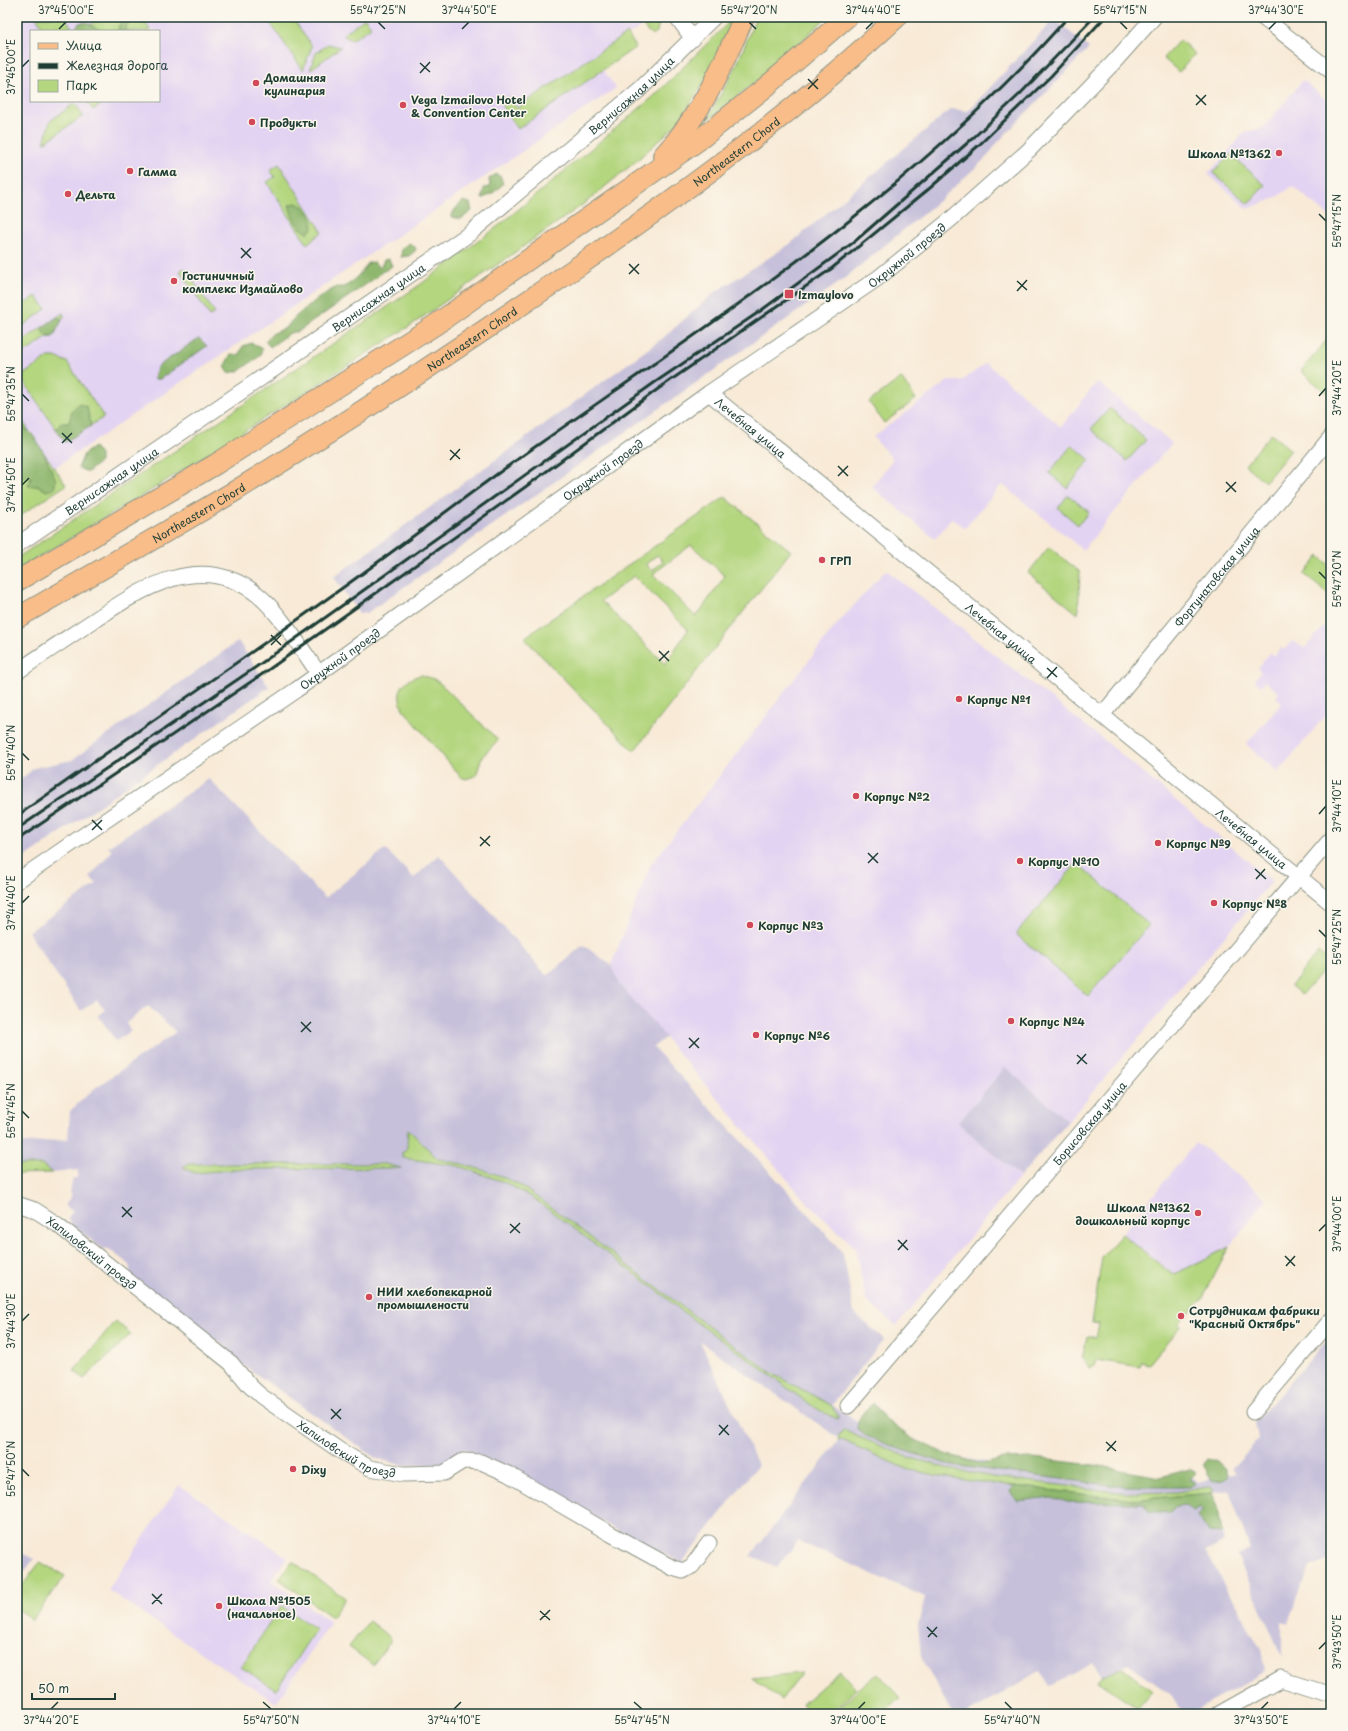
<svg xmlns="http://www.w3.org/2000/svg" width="1348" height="1731" font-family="'Playpen Sans',sans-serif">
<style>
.built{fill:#e3d3f2;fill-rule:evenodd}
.industrial{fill:#c6c0da}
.green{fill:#b4d67f;stroke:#6a8a5a;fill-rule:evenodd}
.forest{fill:#8fb76e;stroke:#577a51}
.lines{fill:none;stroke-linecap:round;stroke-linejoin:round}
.minor-casing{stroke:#8c9486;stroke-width:17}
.major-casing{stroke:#8c9486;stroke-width:22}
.minor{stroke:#fff;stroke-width:15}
.major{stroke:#f8bd89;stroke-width:20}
.rail{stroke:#1f3d34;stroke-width:3}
.ticks{fill:none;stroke:#1f3d34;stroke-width:1.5}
.poi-dot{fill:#d1495b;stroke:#fbf7ec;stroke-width:1.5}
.labels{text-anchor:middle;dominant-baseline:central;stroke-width:3;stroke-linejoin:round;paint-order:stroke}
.poi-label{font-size:11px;font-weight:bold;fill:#1f3d34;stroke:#fbf7ec;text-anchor:start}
.street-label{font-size:11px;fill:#1f3d34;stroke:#fbf7ec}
.neatline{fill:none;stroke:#1f3d34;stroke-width:1.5}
.ticks-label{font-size:10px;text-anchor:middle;fill:#1f3d34}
</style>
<rect width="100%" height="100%" fill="#fbf7ec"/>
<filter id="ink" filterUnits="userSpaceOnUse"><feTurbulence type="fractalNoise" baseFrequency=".025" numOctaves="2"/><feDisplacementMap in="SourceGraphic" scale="8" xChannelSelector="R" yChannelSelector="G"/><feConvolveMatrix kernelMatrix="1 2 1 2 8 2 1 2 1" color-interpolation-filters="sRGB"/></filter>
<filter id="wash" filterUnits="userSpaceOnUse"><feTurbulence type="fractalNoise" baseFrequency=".012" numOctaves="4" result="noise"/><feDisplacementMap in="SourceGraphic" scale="16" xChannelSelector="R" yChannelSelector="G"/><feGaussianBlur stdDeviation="0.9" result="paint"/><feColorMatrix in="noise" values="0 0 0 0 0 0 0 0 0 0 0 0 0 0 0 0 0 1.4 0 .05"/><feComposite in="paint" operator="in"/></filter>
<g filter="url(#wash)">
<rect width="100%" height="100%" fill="#f8ead7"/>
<!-- built -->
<path class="built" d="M17 17H655L595 58 616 88 17 493ZM31 31H159V101H31Z
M1303 80 1331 104V218L1293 186 1274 199 1247 209 1208 174 1245 132 1263 128Z
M986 363 1061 427 1097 382 1172 443 1083 550 1002 484 965 528 952 518 935 539 872 487 893 459 873 437 948 381H962Z
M886 570 1099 736 1272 881 1068 1121 1005 1067 958 1123 1020 1177 896 1326 866 1300 855 1247 805 1200 619 984 611 965 650 866 837 624Z
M1327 623 1331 626V709L1278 772 1246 744 1282 703 1276 697 1279 693 1265 681 1261 686 1254 680 1261 672 1258 668 1270 653 1274 656 1281 648 1284 650 1292 641 1305 648Z
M1196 1142 1267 1199 1229 1247 1173 1275 1122 1234Z
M179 1485 287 1557 271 1581 331 1622 276 1703 108 1590Z"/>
<!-- industrial -->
<path class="industrial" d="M1054 19 1089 48 998 142 987 157 940 200 840 282 367 613H359L334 577 663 338 714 293 790 244 951 109 968 111Z
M238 641 269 687 17 863V783L34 768 72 760Z
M209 779 325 898 385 849 414 878 439 855 547 976 583 945 611 965 619 984 666 1037 653 1047 782 1185 843 1253 854 1313 884 1339 832 1405 866 1428 910 1447 956 1457 1126 1486 1190 1475 1197 1482 1236 1473 1231 1469 1258 1440 1255 1422 1331 1336V1559L1309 1567 1288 1623 1282 1621V1657L1237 1555 1250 1549 1229 1490 1212 1493 1224 1542 1206 1552 1261 1650 1265 1671 1191 1714H1183L1170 1694 1128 1664 1101 1676 1093 1663 1049 1687 1039 1671 966 1714H952L921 1656 918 1625 925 1597 798 1541 777 1567 751 1556 838 1441 841 1440 700 1341 758 1465 682 1563 620 1532 507 1468 464 1449 449 1461 438 1465H402L377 1459 229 1355 230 1351 130 1276V1265L107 1248 104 1250 73 1226 68 1218 73 1211 65 1206 72 1194 70 1193 73 1178H77L78 1170 52 1173 17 1174V1144L68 1139 70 1111 95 1088 176 1032 148 1006 126 1023 131 1031 116 1041 98 1015 105 1010 97 1000 81 1011 28 932 97 884 90 877 112 851 108 847Z
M1005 1067 1068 1121 1020 1177 958 1123Z
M17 1551 34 1559 17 1581Z"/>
<!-- green -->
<path class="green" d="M36 17H65L74 31H45Z
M101 17H141L151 31H81Z
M266 17H285L294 20 312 46 303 70Z
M638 17H656L659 22 657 32 653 35 647 31Z
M756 17H827L769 71 706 121 736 67Z
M365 18 371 27 352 40 342 35Z
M733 18 716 59 702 86 676 125 634 163 585 203 413 324 153 489 17 570V558L421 284 501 224 653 97Z
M627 33 636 47 518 129 501 104V101L507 97 510 98 517 108Z
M1180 40 1195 54 1179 72 1163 58Z
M328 44 341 47 310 70 316 53Z
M87 101H106L93 110Z
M75 103 83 116 44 143 50 121Z
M1230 154 1265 185 1248 204 1213 173Z
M279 164 320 228 322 232 307 244 267 182 275 177 270 170Z
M184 268 215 313 210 316 180 271Z
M36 296 46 309 17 330V309Z
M63 313 64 316 53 337H48L17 358V345Z
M1331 335V397L1301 371Z
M49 357H55L67 362 104 417 65 442 23 381 24 374Z
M901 378 916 399 884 423 869 402Z
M1110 408 1146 440 1127 461 1091 429Z
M17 413 66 485 18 517 17 516Z
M1271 434 1291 450 1265 482 1245 465Z
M1072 445 1090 460 1067 488 1049 473Z
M1068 495 1089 512 1078 525 1058 508Z
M725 497 791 551 634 751 524 638ZM691 545 725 576 696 617 653 574ZM657 555 663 561 652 571 646 564ZM634 576 688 630 665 664 601 601Z
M1049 547 1080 572 1078 614 1028 573Z
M1319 556 1331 567V597L1304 574Z
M421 675 434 679 443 686 498 740 482 757 476 776 465 779 460 776 403 709C395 691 402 680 421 675Z
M1077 863 1149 925 1088 996 1016 934Z
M1318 952 1330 962 1302 995 1291 986Z
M408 1129 438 1159 466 1165 498 1175 518 1184 552 1208 726 1340 775 1375 831 1405 838 1416V1419C815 1411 788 1388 769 1374 731 1346 694 1323 658 1291L533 1198 504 1182 458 1166 403 1158 402 1153 407 1148Z
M188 1164H385L401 1168 246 1169 194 1173 183 1167Z
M17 1165H42L52 1173 17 1174Z
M1122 1234 1173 1275 1229 1247 1202 1300 1179 1323 1181 1326 1149 1364 1141 1362 1140 1367 1097 1360 1095 1366 1090 1368 1082 1359 1087 1337H1096L1099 1324 1092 1323 1102 1257Z
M115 1321 131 1334 84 1379 74 1371Z
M844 1429 864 1439 908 1457 946 1468 993 1477 1126 1493 1177 1492 1209 1487 1212 1489V1493L1132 1500 955 1479 906 1469 842 1440 838 1441 839 1435Z
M292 1561 345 1598 332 1617 279 1579Z
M40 1562 65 1576 32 1620 17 1608V1593Z
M281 1606 316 1629 276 1690 241 1667Z
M369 1621 392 1639 373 1665 349 1647Z
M1121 1667 1152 1691 1138 1708 1097 1681 1101 1676Z
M840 1671 856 1689 828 1714H812L802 1704Z
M802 1673 781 1700 752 1678Z
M878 1673 900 1698 882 1714H831Z"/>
<!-- forest -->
<path class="forest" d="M123 21 128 22 126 29 128 31H118L119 25Z
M87 22 96 28 103 31H74L79 23Z
M496 174 501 177 503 184 493 193 482 199 484 188 490 187 489 179Z
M463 201 470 203 472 211 461 219 451 217 455 209Z
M296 203C307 208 312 215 313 227L308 233C295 226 293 219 289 205Z
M409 243 415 247 416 250 409 256 401 257 402 248Z
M389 259 392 266 386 270 381 272 378 276 299 331 290 333 270 347 265 341 272 334 287 327C292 317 324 293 335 288 338 286 341 288 344 287 351 284 364 270 368 263L374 262 380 268 384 260Z
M58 317 62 320 53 337H48L40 329Z
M199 338 207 346 160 379H154L157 367Z
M252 343 262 349 260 356 239 371 228 373 225 365 231 354 239 355 243 346Z
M79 404 87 407 91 426 65 442 56 430 61 423H69L72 410Z
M17 421C21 427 24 427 29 431 38 439 51 468 56 480L54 489 46 491 39 486H28L32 477 23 478 19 470 17 469Z
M94 447 100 455V462L88 472 78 468 84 454Z
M17 486 21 509 17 510Z
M874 1403 884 1418 911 1438 946 1454 982 1464 1005 1459 1033 1458 1093 1465 1160 1477 1190 1469 1197 1472 1189 1480 1193 1481 1195 1484 1189 1487H1126L950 1465 899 1449 864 1435 857 1429C858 1417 864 1410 874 1403Z
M1207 1459C1218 1461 1226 1466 1228 1477L1223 1480 1212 1481 1203 1464Z
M1014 1486 1132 1500 1212 1493 1218 1507 1222 1533 1209 1532 1197 1516 1202 1510 1201 1507 1193 1511 1186 1505 1176 1506 1169 1513 1149 1511 1145 1503 1067 1502 1052 1497 1017 1501 1011 1492Z"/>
</g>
<g filter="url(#ink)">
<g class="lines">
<defs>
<g id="minor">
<path d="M677 17 693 39"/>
<path d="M1262 17 1331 71"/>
<path id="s1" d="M709 393 1331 903"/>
<path id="s2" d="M17 545 248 387 469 234 639 90 714 17"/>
<path d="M17 672C41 655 66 639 90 623 141 589 200 549 258 595 279 612 303 651 319 674"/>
<path id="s3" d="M1102 715 1331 437"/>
<path id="s4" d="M17 881 296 690 709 393 878 278 950 220 1029 150 1114 62 1154 17"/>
<path id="s5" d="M17 1204 35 1210 58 1225 231 1363 250 1386 261 1396 339 1450 370 1468 403 1474 444 1473 463 1461 481 1462 508 1474 611 1534 673 1568 683 1571 692 1566 709 1543"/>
<path id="s6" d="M848 1406 1331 839"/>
<path d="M1253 1412 1331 1320"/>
<path d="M1219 1714 1281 1679 1331 1695"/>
</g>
<g id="major">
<path d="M663 156C700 117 722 67 744 17"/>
<path d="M17 581 216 464 435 325 699 140 767 86 847 17"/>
<path id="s7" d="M17 618C90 576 163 534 235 491 352 419 467 343 580 265 690 188 799 109 897 17"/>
</g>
</defs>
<!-- minor casing -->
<use href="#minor" class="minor-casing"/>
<!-- major casing -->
<use href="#major" class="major-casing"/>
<!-- minor -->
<use href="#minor" class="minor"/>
<!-- major -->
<use href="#major" class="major"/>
<!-- rail -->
<path class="rail" d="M17 816C124 740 232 667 338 591 407 542 473 490 542 442 727 312 918 188 1068 17
M17 829 256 667 654 383 759 312 854 242 972 139 1020 94 1094 17
M17 840 261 675 528 485 658 389 831 269 930 188 978 146 1051 76 1105 17"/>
</g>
</g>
<!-- ticks -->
<path class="ticks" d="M378 22 385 29M749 22 756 29M1120 22 1127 29M59 29 66 22M462 29 469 22M866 29 873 22M1269 29 1276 22M420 63 430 72M22 67 29 60M420 73 430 62M808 79 818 89M808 89 818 79M1196 95 1206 105M1196 105 1206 95M1319 214 1326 221M241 248 251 258M241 258 251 248M629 264 639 274M629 274 639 264M1017 281 1027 290M1017 291 1027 280M22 394 29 401M1319 396 1326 388M62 433 72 443M62 443 72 433M450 450 460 459M450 460 460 449M838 466 848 476M838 476 848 466M1226 482 1236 492M22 485 29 478M1226 492 1236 482M1319 572 1326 579M271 635 281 645M271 645 281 635M659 651 669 661M659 661 669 651M1047 668 1057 677M1047 678 1057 667M22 753 29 760M1319 814 1326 806M92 820 102 830M92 830 102 820M480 837 490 846M480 846 490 836M868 853 878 863M868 863 878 853M1255 869 1266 879M1256 879 1265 869M22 903 29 896M1319 930 1326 937M301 1022 311 1032M301 1032 311 1022M689 1038 699 1048M689 1048 699 1038M1077 1055 1087 1064M1077 1064 1086 1054M22 1111 29 1118M122 1207 132 1217M122 1217 132 1207M510 1224 520 1233M1319 1231 1326 1224M510 1233 520 1223M898 1240 908 1250M898 1250 907 1240M1285 1256 1295 1266M1286 1266 1295 1256M22 1321 29 1314M331 1409 341 1419M331 1419 341 1409M719 1425 729 1435M719 1435 728 1425M1106 1442 1116 1451M1107 1451 1116 1441M22 1469 29 1476M152 1594 162 1604M152 1604 162 1594M540 1611 550 1620M540 1620 550 1610M927 1627 937 1637M928 1637 937 1627M1319 1649 1326 1642M263 1702 271 1709M634 1702 642 1709M1005 1702 1012 1709M51 1709 58 1702M454 1709 461 1702M858 1709 865 1702M1261 1709 1268 1702"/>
<!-- markers -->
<g class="poi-dot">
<circle cx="256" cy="83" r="4"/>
<circle cx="403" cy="105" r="4"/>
<circle cx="252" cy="122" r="4"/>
<circle cx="1279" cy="153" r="4"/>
<circle cx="130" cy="171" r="4"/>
<circle cx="68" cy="194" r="4"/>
<circle cx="174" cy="281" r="4"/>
<rect x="784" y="289" width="10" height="10" rx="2"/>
<circle cx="822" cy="560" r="4"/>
<circle cx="959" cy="699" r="4"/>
<circle cx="856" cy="796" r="4"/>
<circle cx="1158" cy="843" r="4"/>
<circle cx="1020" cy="861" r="4"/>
<circle cx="1214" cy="903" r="4"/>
<circle cx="750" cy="925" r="4"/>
<circle cx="1011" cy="1021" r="4"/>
<circle cx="756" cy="1035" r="4"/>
<circle cx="1198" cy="1213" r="4"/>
<circle cx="369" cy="1297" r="4"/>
<circle cx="1181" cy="1316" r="4"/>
<circle cx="293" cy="1469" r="4"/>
<circle cx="219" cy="1606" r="4"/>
</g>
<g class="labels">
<!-- poi labels -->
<g class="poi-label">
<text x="264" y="77">Домашняя<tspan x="264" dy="13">кулинария</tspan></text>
<text x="411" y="99">Vega Izmailovo Hotel<tspan x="411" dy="13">&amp; Convention Center</tspan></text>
<text x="260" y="122">Продукты</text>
<text x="1271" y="153" text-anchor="end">Школа №1362</text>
<text x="138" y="171">Гамма</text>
<text x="76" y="194">Дельта</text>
<text x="182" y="275">Гостиничный<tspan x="182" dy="13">комплекс Измайлово</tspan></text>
<text x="798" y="294">Izmaylovo</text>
<text x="830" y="560">ГРП</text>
<text x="967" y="699">Корпус №1</text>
<text x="864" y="796">Корпус №2</text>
<text x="1166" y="843">Корпус №9</text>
<text x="1028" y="861">Корпус №10</text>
<text x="1222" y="903">Корпус №8</text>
<text x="758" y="925">Корпус №3</text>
<text x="1019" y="1021">Корпус №4</text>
<text x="764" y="1035">Корпус №6</text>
<text x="1190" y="1207" text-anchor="end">Школа №1362<tspan x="1190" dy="13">дошкольный корпус</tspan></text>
<text x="377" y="1291">НИИ хлебопекарной<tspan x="377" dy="13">промышлености</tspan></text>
<text x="1189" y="1310">Сотрудникам фабрики<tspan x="1189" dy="13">"Красный Октябрь"</tspan></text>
<text x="301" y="1469">Dixy</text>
<text x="227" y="1600">Школа №1505<tspan x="227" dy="13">(начальное)</tspan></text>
</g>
<!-- street labels -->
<g class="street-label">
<text stroke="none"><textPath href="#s2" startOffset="762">Вернисажная улица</textPath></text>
<text stroke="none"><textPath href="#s7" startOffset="858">Northeastern Chord</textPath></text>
<text stroke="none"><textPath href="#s4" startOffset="1088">Окружной проезд</textPath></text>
<text stroke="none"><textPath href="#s2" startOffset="438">Вернисажная улица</textPath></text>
<text stroke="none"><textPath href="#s7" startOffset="534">Northeastern Chord</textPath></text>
<text stroke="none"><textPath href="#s1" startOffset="54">Лечебная улица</textPath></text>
<text stroke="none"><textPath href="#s4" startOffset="716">Окружной проезд</textPath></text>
<text stroke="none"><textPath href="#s2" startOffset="114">Вернисажная улица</textPath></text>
<text stroke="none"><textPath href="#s7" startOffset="210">Northeastern Chord</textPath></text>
<text stroke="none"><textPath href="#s3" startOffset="180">Фортунатовская улица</textPath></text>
<text stroke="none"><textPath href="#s1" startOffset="378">Лечебная улица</textPath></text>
<text stroke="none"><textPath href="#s4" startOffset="392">Окружной проезд</textPath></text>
<text stroke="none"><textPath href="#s1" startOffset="702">Лечебная улица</textPath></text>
<text stroke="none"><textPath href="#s6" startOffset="372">Борисовская улица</textPath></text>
<text stroke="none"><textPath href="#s5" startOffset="90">Хапиловский проезд</textPath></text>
<text stroke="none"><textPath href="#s5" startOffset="414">Хапиловский проезд</textPath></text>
</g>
</g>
<!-- margin -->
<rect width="1348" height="1731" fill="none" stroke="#fbf7ec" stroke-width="44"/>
<!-- legend -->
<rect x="30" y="30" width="130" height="72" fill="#fbf7ec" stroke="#a3ada2"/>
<rect x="38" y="43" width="20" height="6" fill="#f8bd89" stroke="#a3ada2"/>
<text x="66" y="50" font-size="12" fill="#1f3d34">Улица</text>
<rect x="38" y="63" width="20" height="6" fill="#1f3d34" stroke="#a3ada2"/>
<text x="66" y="70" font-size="12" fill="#1f3d34">Железная дорога</text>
<rect x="38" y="80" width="20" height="12" fill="#b4d67f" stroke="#a3ada2"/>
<text x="66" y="90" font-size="12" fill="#1f3d34">Парк</text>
<!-- scale -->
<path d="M32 1693v6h83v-6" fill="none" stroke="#1f3d34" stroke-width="2"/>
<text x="38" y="1693" font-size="12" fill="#1f3d34" stroke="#fbf7ec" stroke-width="3" paint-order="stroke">50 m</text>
<rect x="22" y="22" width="1304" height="1687" class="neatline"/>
<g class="ticks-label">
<text x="66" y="14">37°45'00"E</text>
<text x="378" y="14">55°47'25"N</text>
<text x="469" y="14">37°44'50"E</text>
<text x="749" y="14">55°47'20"N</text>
<text x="873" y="14">37°44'40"E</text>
<text x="1120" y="14">55°47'15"N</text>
<text x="1276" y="14">37°44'30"E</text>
<text transform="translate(11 67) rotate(-90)" y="4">37°45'00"E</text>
<text transform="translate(1337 221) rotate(-90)" y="4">55°47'15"N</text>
<text transform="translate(1337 388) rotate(-90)" y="4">37°44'20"E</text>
<text transform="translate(11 394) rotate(-90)" y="4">55°47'35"N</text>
<text transform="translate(11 485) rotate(-90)" y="4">37°44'50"E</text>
<text transform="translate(1337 579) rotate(-90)" y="4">55°47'20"N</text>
<text transform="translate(11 753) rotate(-90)" y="4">55°47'40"N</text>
<text transform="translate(1337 806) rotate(-90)" y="4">37°44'10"E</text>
<text transform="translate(11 903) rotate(-90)" y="4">37°44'40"E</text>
<text transform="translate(1337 937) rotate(-90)" y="4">55°47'25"N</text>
<text transform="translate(11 1111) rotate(-90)" y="4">55°47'45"N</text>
<text transform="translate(1337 1224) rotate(-90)" y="4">37°44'00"E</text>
<text transform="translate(11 1321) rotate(-90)" y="4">37°44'30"E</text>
<text transform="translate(11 1469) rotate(-90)" y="4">55°47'50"N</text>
<text transform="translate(1337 1642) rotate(-90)" y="4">37°43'50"E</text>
<text x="51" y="1724">37°44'20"E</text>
<text x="271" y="1724">55°47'50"N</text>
<text x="454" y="1724">37°44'10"E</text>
<text x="642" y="1724">55°47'45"N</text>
<text x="858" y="1724">37°44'00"E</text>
<text x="1012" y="1724">55°47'40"N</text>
<text x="1261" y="1724">37°43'50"E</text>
</g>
</svg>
